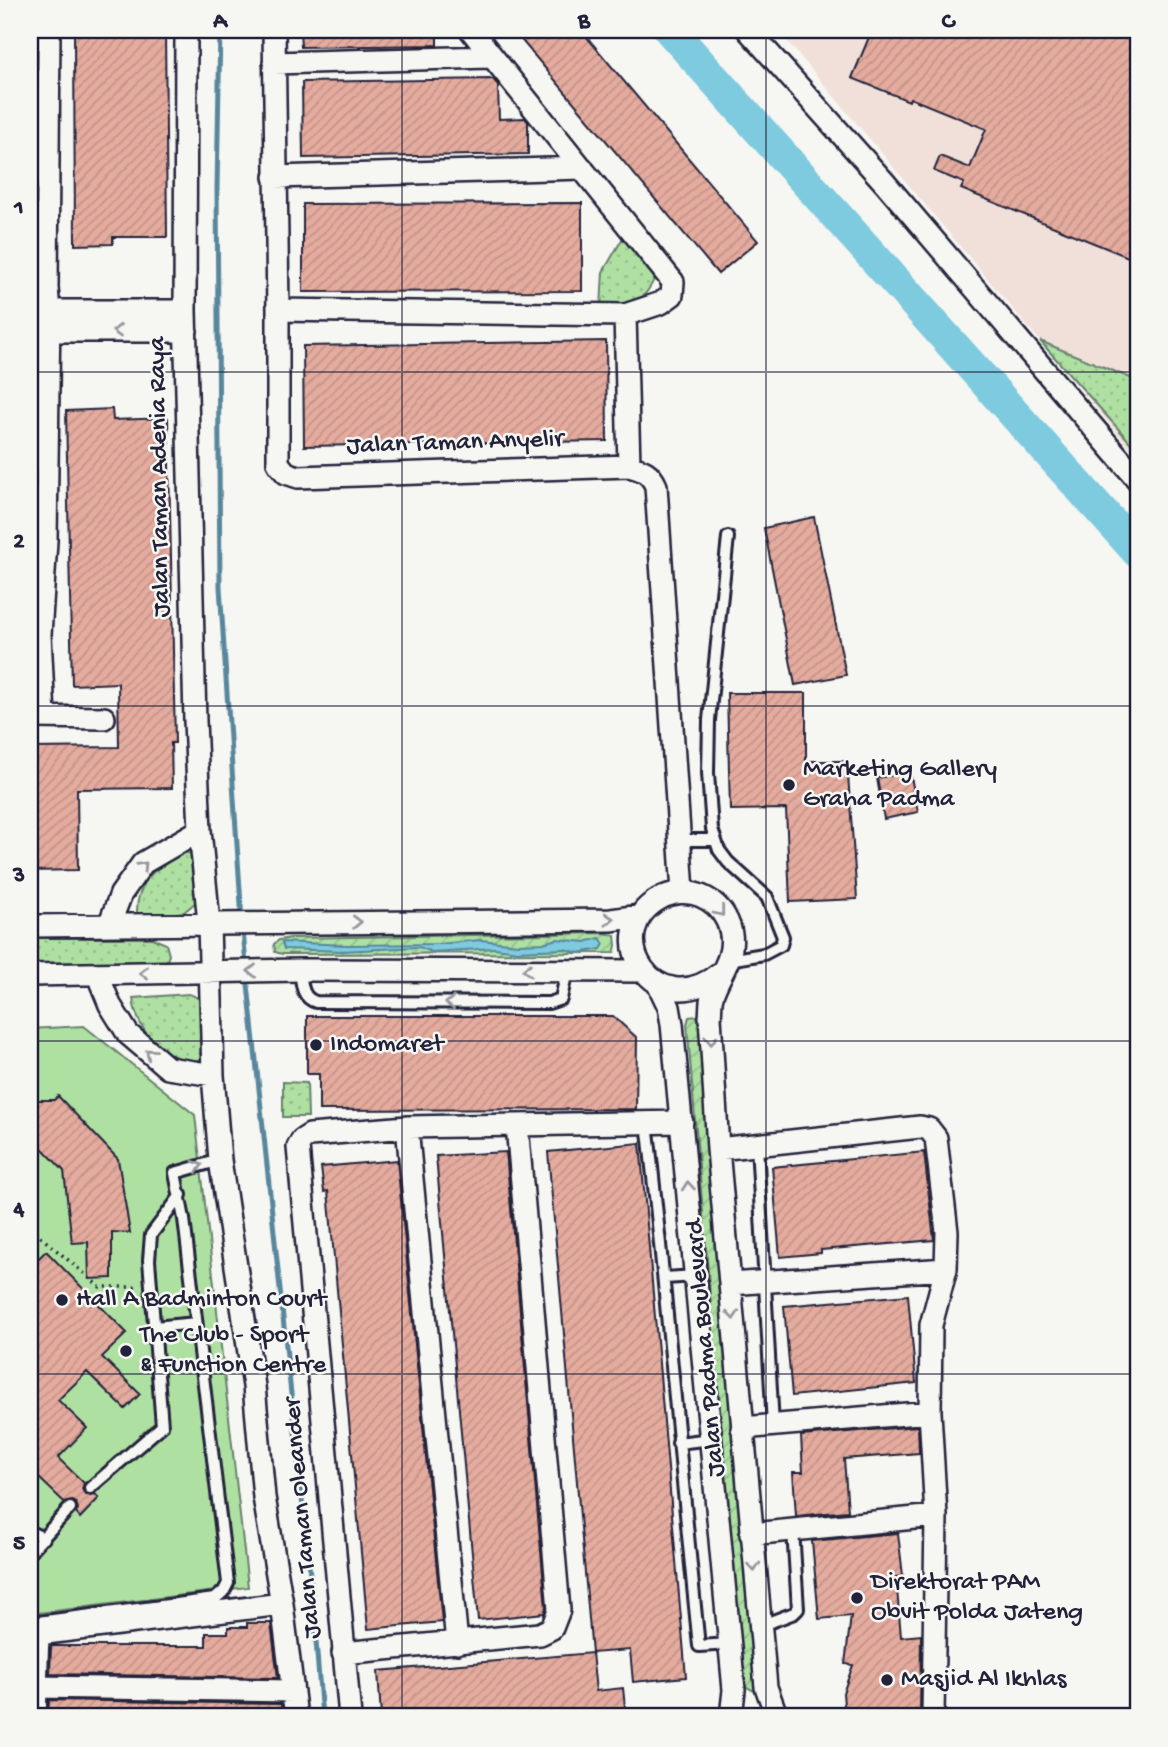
<svg xmlns="http://www.w3.org/2000/svg" width="1168" height="1747" font-family="'Gochi Hand',sans-serif">
<style>
.built{fill:#f1e0d9}
.grass{fill:url(#grass-dots);stroke:#68816e;stroke-width:2}
.garden{fill:url(#garden-furrows);stroke:#68816e;stroke-width:2}
.pitch{fill:#aee0a2;stroke:#68816e;stroke-width:2}
.water{fill:url(#water-waves);stroke:#59879d;stroke-width:2}
.lines{fill:none;stroke-linecap:round;stroke-linejoin:round}
.stream{stroke:#59879d;stroke-width:5}
.river{stroke:#7ecade;stroke-width:33}
.building{fill:url(#building-hatch);stroke:#22223b;stroke-width:2}
.service-casing{stroke:#22223b;stroke-width:16}
.minor-casing{stroke:#22223b;stroke-width:26}
.path{stroke:#22223b;stroke-width:3.5;stroke-dasharray:2 5;stroke-linecap:butt}
.service{stroke:#f6f6f2;stroke-width:10}
.minor{stroke:#f6f6f2;stroke-width:21}
.oneway{stroke:#9797a0}
.grid{fill:none;stroke:#22223b;stroke-width:2;stroke-opacity:0.55}
.poi-dot{fill:#22223b;stroke:#f6f6f2;stroke-width:2.5}
.labels{text-anchor:middle;dominant-baseline:central;stroke-width:5;stroke-linejoin:round;paint-order:stroke}
.street-label{font-size:26px;fill:#22223b;stroke:#f6f6f2}
.poi-label{font-size:26px;fill:#22223b;stroke:#f6f6f2;text-anchor:start}
.neatline{fill:none;stroke:#22223b;stroke-width:2.5}
.grid-label{font-size:23px;text-anchor:middle;font-weight:bold;fill:#22223b}
</style>
<defs>
<pattern id="grass-dots" width="8" height="8" patternUnits="userSpaceOnUse" patternTransform="scale(1.75)"><rect width="8" height="8" fill="#aee0a2"/><path d="M2 2h.1M6 6h.1" fill="none" stroke="#95c08c" stroke-width="1.8" stroke-linecap="round"/></pattern>
<pattern id="garden-furrows" width="10" height="10" patternUnits="userSpaceOnUse" patternTransform="scale(1.75)"><rect width="10" height="10" fill="#aee0a2"/><path d="M-1 1l2-2M0 10L10 0M9 11l2-2" fill="none" stroke="#95c08c"/></pattern>
<pattern id="water-waves" width="16" height="10" patternUnits="userSpaceOnUse" patternTransform="scale(1.75)"><rect width="16" height="10" fill="#7ecade"/><path d="M0 5q4-4 8 0t8 0" fill="none" stroke="#6dadbf"/></pattern>
<pattern id="building-hatch" width="6" height="6" patternUnits="userSpaceOnUse" patternTransform="scale(1.75)"><rect width="6" height="6" fill="#e4ab9e"/><path d="M-1 1l2-2M0 6l6-6M5 7l2-2" fill="none" stroke="#c39389"/></pattern>
</defs>
<rect width="100%" height="100%" fill="#f6f6f2"/>
<filter id="ink" filterUnits="userSpaceOnUse"><feTurbulence type="fractalNoise" baseFrequency=".0143" numOctaves="2"/><feDisplacementMap in="SourceGraphic" scale="14" xChannelSelector="R" yChannelSelector="G"/><feConvolveMatrix kernelMatrix="1 2 1 2 8 2 1 2 1" color-interpolation-filters="sRGB"/></filter>
<g filter="url(#ink)">
<!-- built -->
<path class="built" d="M778 30H1138V458L1040 341Z"/>
<!-- grass -->
<path class="grass" d="M624 236 657 272C645 305 632 304 601 307L603 272Z
M1040 341 1138 381V451Z
M185 853H193L196 902 184 912 137 917C135 884 154 865 185 853Z
M30 938H152L166 944 169 955 166 963 30 971Z
M189 994C215 1001 208 1038 210 1061 197 1060 183 1061 172 1055 150 1046 135 1020 133 998Z
M283 1082 307 1083 308 1117H283Z"/>
<!-- garden -->
<path class="garden" d="M603 933 615 935 616 946 614 953 282 954 275 952 274 944 279 940 291 938Z
M697 1016 701 1020 757 1687 754 1691 743 1685 687 1024 689 1017Z"/>
<!-- pitch -->
<path class="pitch" d="M84 1026 195 1115 248 1587 30 1614V1029Z"/>
<!-- water -->
<path class="water" d="M600 938 604 944 601 949 579 953 564 949 517 951 495 948 432 952 419 947 342 951 284 949 282 942 346 945 438 944 481 940 518 944 543 943 557 939 585 942Z"/>
<g class="lines">
<!-- stream -->
<path class="stream" d="M220 30 217 188 220 587 242 920
M243 930 246 965
M247 975 313 1603 322 1717"/>
<!-- river -->
<path class="river" d="M670 30 1138 552"/>
</g>
<!-- building -->
<path class="building" d="M74 30H165L167 237H113V244L75 245Z
M300 30H437V45L301 47Z
M513 30H581L758 241 718 274Z
M872 30H1138V261L961 189 964 183 934 171 940 156 970 168 986 129 910 98 909 101 852 78Z
M493 79 498 85 499 119 525 118 528 122V154L303 158 302 82Z
M582 203V291L303 292V204Z
M606 341 607 441 304 446 303 346Z
M112 409 113 420 168 418 175 743H171L172 788 77 789 78 870 30 871V748L119 747 118 683 72 685 69 550 66 411Z
M814 517 846 675 795 685 764 528Z
M727 693H806V761H847L857 899 790 902 786 809 730 810Z
M910 772 918 812 884 819 877 778Z
M307 1016H613L637 1038 636 1109 319 1110V1074H307Z
M58 1096 118 1159 130 1233 112 1232V1278L89 1279 88 1242 72 1243 64 1171 42 1148H30V1100H54Z
M640 1143 686 1677 633 1682 630 1650 592 1653 548 1152Z
M506 1152 546 1608 544 1613 478 1620 436 1156Z
M924 1152 934 1240 821 1250V1253L780 1257 772 1167Z
M397 1160 442 1622 368 1629 328 1191 324 1192 321 1167Z
M46 1251 127 1333 102 1357 140 1394 125 1409 87 1372 58 1400 87 1428 58 1458 84 1483 82 1489 85 1494 91 1496 95 1494 99 1498 80 1518 76 1513 78 1509 76 1503 71 1500 64 1502 38 1477 30 1486V1267Z
M908 1295 916 1383 792 1396 784 1306Z
M918 1426 919 1453 844 1459 848 1511 796 1516 793 1472H803L801 1436Z
M898 1533 903 1576 896 1577 901 1637 921 1635 920 1717H849L844 1705 843 1693 853 1665 845 1664 851 1616 819 1619 812 1541Z
M247 1623H271L278 1678 50 1674 51 1646H206V1633H228V1627H247Z
M592 1653 596 1691 623 1688 626 1717H381L378 1671Z
M49 1700 281 1704 283 1717H48Z"/>
<g class="lines">
<defs>
<path id="service" d="M728 537 709 720 708 773 712 829 719 850 728 862 767 897 783 937 781 945 764 954 728 960
M679 840H715
M300 970C302 983 301 998 316 1002L549 1003 561 999 567 970
M647 1122C667 1297 681 1472 699 1646L730 1644
M757 1145 773 1425
M665 1278 696 1276
M154 1327 196 1323
M678 1443 711 1439
M90 1488 162 1426 149 1260 151 1235 181 1195
M30 1532 44 1538
M30 1552 70 1508
M30 1623 215 1599 224 1591 228 1583 184 1219 175 1173 220 1160
M760 1626 794 1613 798 1609 793 1530"/>
<path id="minor" d="M186 30 185 311 195 721 200 830 209 923 213 1075 220 1160 254 1386 264 1497 282 1604 296 1717
M274 30 278 310V463L286 473 298 477 629 466C643 470 650 472 656 486L683 892
M471 30 673 282 672 295 661 303 625 315 629 466
M748 30 885 183 1138 480
M274 63 490 57
M275 177 582 168
M278 310 625 315
M49 311H185
M49 331H186
M33 717 104 718
M44 717 40 635 46 541 49 311 47 288 49 30
M109 925 121 894 143 863 200 830
M30 926 611 920 640 916
M720 973C655 1026 599 933 659 899 672 892 688 890 701 896 725 906 737 932 729 957 725 970 716 982 712 996 710 1003 711 1011 710 1017L718 1149 766 1687 777 1717
M100 974 101 983 110 1005 128 1034 168 1068 213 1075
M30 975 300 970 644 971
M658 984 669 1007 672 1024 734 1690 731 1717
M407 1127 457 1643
M718 1149 920 1127 929 1129 936 1138 947 1232 946 1269 931 1325 930 1412 936 1516 933 1717
M730 1284 946 1269
M742 1428 930 1412
M751 1534 936 1516
M30 1635 282 1604
M343 1653 540 1634 552 1628 559 1610 517 1125
M36 1687 293 1691
M35 1717 38 1634
M350 1717 298 1147 302 1140 310 1135 407 1127 682 1122"/>
</defs>
<!-- service casing -->
<use href="#service" class="service-casing"/>
<!-- minor casing -->
<use href="#minor" class="minor-casing"/>
<!-- path -->
<path class="path" d="M30 1215 36 1222 35 1232 30 1237
M35 1232 100 1287H139"/>
<!-- service -->
<use href="#service" class="service"/>
<!-- minor -->
<use href="#minor" class="minor"/>
</g>
<!-- one-way arrows -->
<defs><path id="oneway-chevron" d="M-2-3.5L2.5 0L-2 3.5" fill="none" stroke-width="1.6" stroke-linecap="round" stroke-linejoin="round" transform="scale(1.75)"/></defs>
<g class="oneway">
<use href="#oneway-chevron" transform="translate(117 331) rotate(180)"/>
<use href="#oneway-chevron" transform="translate(143 866) rotate(-46)"/>
<use href="#oneway-chevron" transform="translate(720 912) rotate(52)"/>
<use href="#oneway-chevron" transform="translate(609 919) rotate(-3)"/>
<use href="#oneway-chevron" transform="translate(357 922) rotate(-1)"/>
<use href="#oneway-chevron" transform="translate(527 970) rotate(-180)"/>
<use href="#oneway-chevron" transform="translate(252 971) rotate(179)"/>
<use href="#oneway-chevron" transform="translate(144 973) rotate(179)"/>
<use href="#oneway-chevron" transform="translate(450 1003) rotate(-180)"/>
<use href="#oneway-chevron" transform="translate(711 1040) rotate(87)"/>
<use href="#oneway-chevron" transform="translate(150 1053) rotate(-140)"/>
<use href="#oneway-chevron" transform="translate(198 1166) rotate(-17)"/>
<use href="#oneway-chevron" transform="translate(688 1186) rotate(-95)"/>
<use href="#oneway-chevron" transform="translate(733 1315) rotate(85)"/>
<use href="#oneway-chevron" transform="translate(754 1567) rotate(85)"/>
</g>
</g>
<!-- grid -->
<path class="grid" d="M402 30V1717M766 30V1717M30 372H1138M30 706H1138M30 1041H1138M30 1374H1138"/>
<!-- markers -->
<g class="poi-dot">
<circle cx="789" cy="785" r="7"/>
<circle cx="316" cy="1045" r="7"/>
<circle cx="62" cy="1300" r="7"/>
<circle cx="126" cy="1351" r="7"/>
<circle cx="857" cy="1598" r="7"/>
<circle cx="887" cy="1680" r="7"/>
</g>
<g class="labels">
<!-- street labels -->
<g class="street-label">
<text transform="translate(455 444) rotate(-2)">Jalan Taman Anyelir</text>
<text transform="translate(161 477) rotate(-91)">Jalan Taman Adenia Raya</text>
<text transform="translate(707 1348) rotate(-95)">Jalan Padma Boulevard</text>
<text transform="translate(304 1518) rotate(-95)">Jalan Taman Oleander</text>
</g>
<!-- poi labels -->
<g class="poi-label">
<text x="803" y="770">Marketing Gallery<tspan x="803" dy="30">Graha Padma</tspan></text>
<text x="330" y="1045">Indomaret</text>
<text x="76" y="1300">Hall A Badminton Court</text>
<text x="140" y="1336">The Club - Sport<tspan x="140" dy="30">&amp; Function Centre</tspan></text>
<text x="871" y="1583">Direktorat PAM<tspan x="871" dy="30">Obvit Polda Jateng</tspan></text>
<text x="901" y="1680">Masjid Al Ikhlas</text>
</g>
</g>
<!-- margin -->
<rect width="1168" height="1747" fill="none" stroke="#f6f6f2" stroke-width="77"/>
<rect x="38" y="38" width="1092" height="1670" class="neatline"/>
<g class="grid-label">
<text x="220" y="27">A</text>
<text x="584" y="27">B</text>
<text x="948" y="27">C</text>
<text x="19" y="213">1</text>
<text x="19" y="547">2</text>
<text x="19" y="881">3</text>
<text x="19" y="1215">4</text>
<text x="19" y="1549">5</text>
</g>
</svg>
